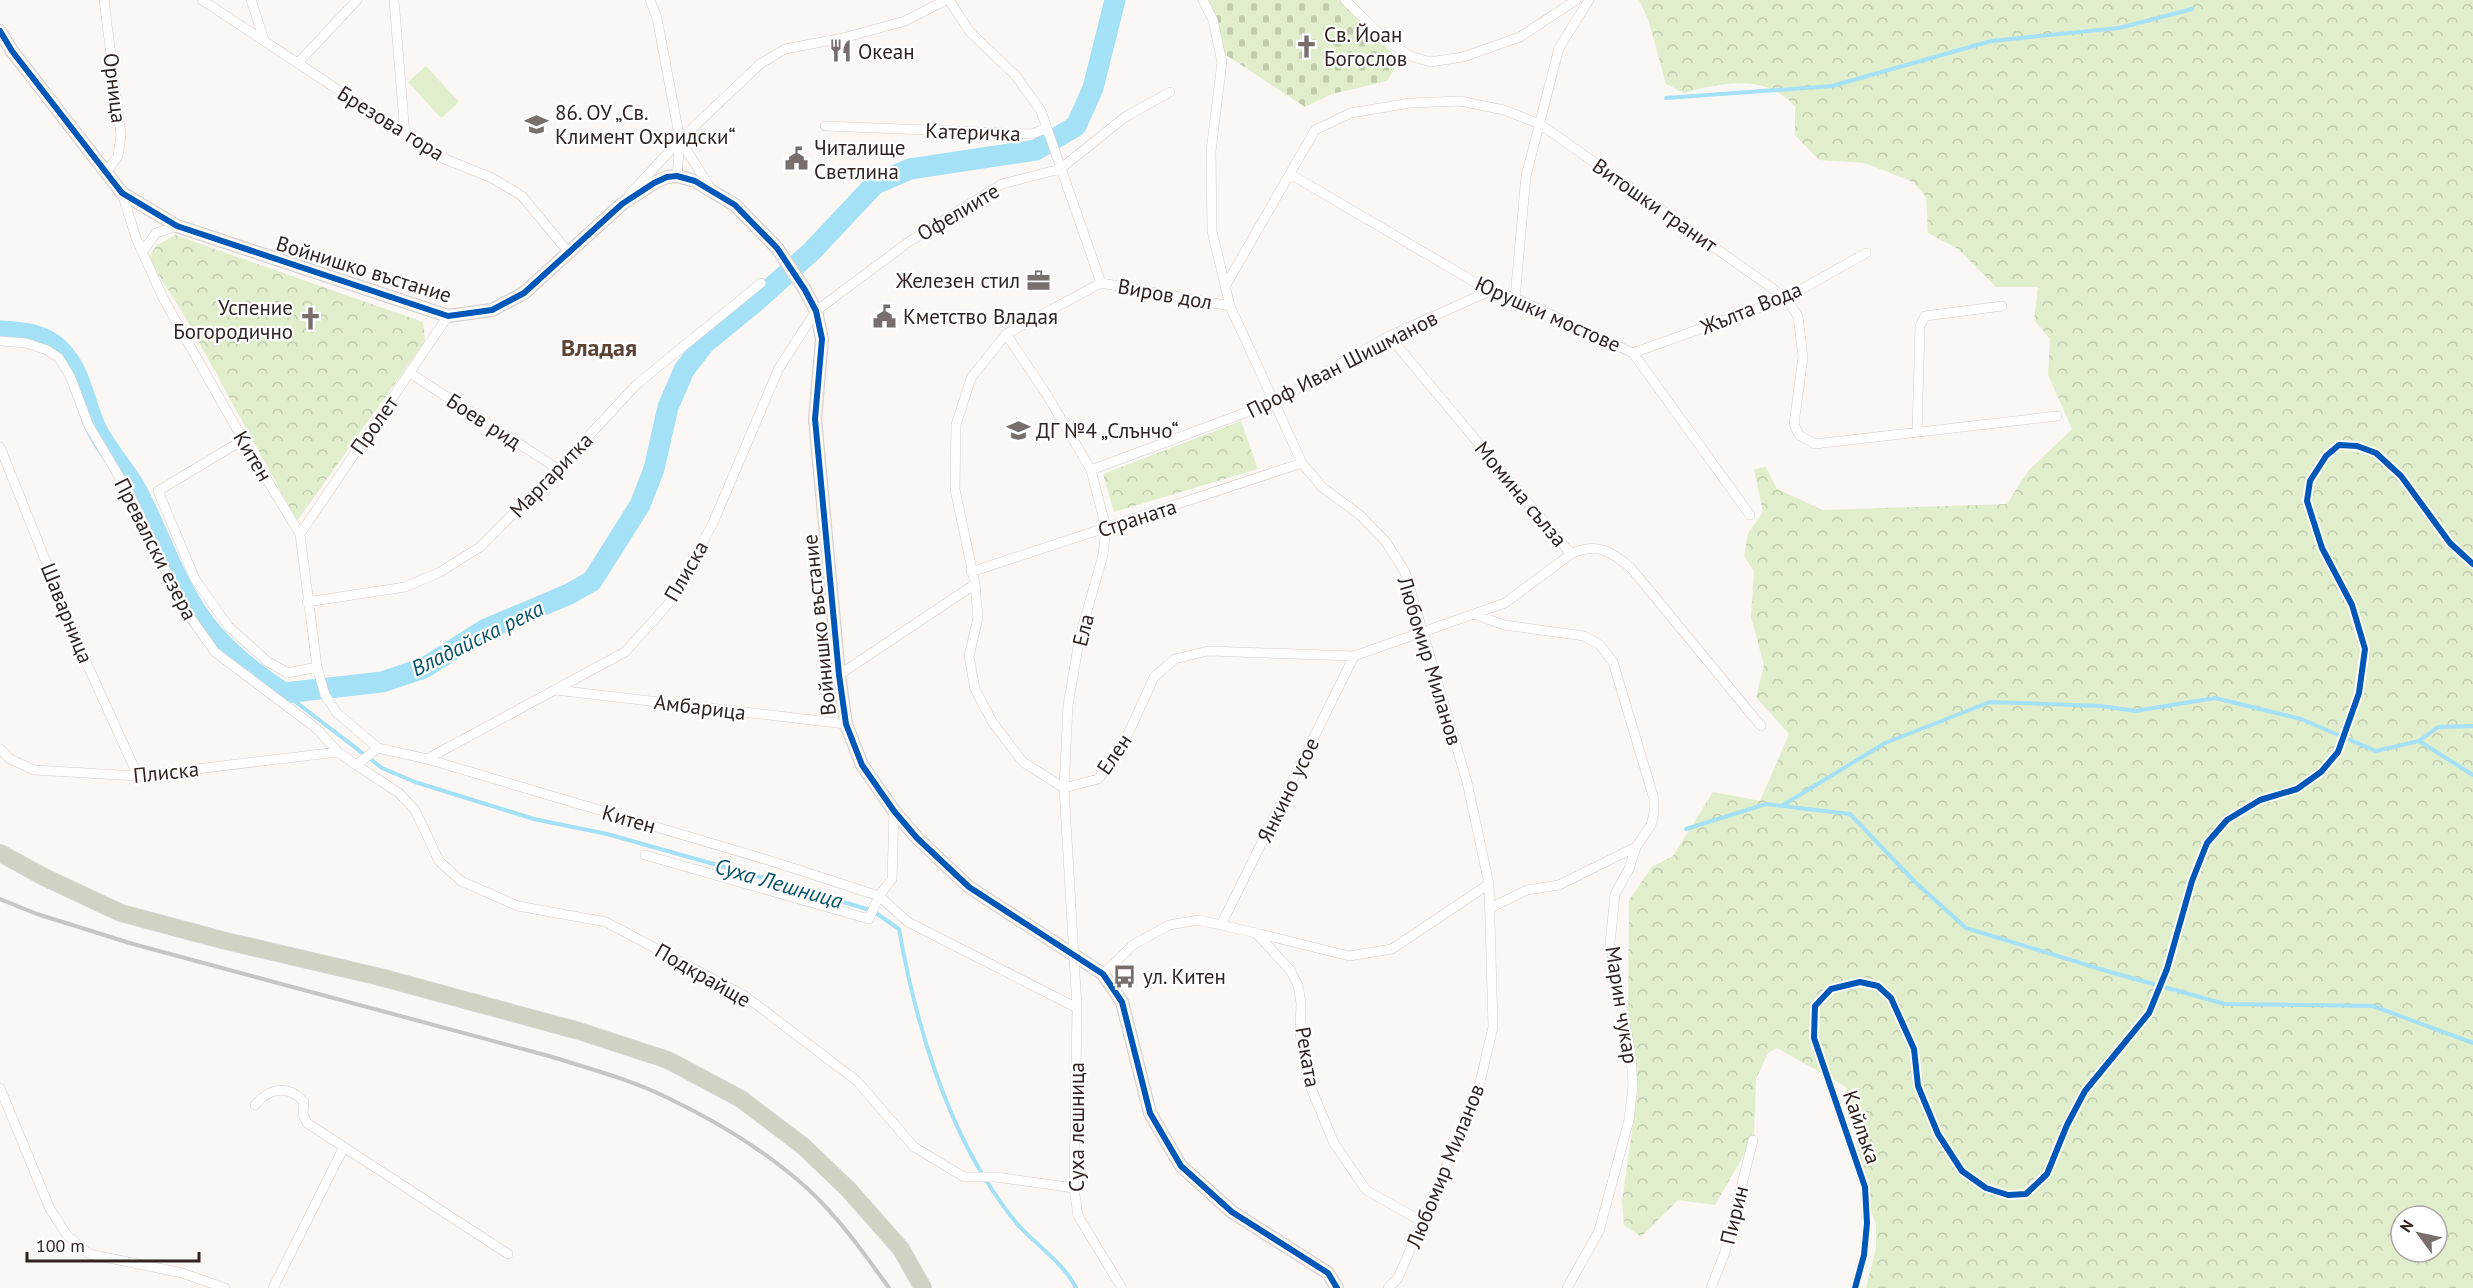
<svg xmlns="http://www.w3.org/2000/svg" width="2473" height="1288" font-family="'PT Sans',sans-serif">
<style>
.grass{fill:#e0eecc}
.forest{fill:url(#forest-crowns);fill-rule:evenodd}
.cemetery{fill:url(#cemetery-stones)}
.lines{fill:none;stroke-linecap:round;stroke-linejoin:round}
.stream{stroke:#a4e1f6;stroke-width:4}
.river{stroke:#a4e1f6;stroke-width:21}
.street-casing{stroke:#d5cdca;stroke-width:10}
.secondary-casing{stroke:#d5cdca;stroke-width:14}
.highway-casing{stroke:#d8d4d3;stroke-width:18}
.street{stroke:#fefefe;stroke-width:9}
.secondary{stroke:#f2f0ec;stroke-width:12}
.highway{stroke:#d3d0c4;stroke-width:16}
.rail{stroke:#c8c6c5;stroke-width:4}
.cycleway-casing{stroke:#fff;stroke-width:10}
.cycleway{stroke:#0057b8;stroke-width:6}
.labels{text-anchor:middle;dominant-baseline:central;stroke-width:4.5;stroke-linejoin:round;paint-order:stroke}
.poi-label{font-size:21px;fill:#312420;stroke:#fff;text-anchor:start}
.street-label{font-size:21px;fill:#312420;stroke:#fff}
.water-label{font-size:22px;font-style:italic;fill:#055369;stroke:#fff}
.quarter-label{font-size:24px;font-weight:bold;fill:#5d4237;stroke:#fff}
</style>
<defs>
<pattern id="forest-crowns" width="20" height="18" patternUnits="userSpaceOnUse" patternTransform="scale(1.5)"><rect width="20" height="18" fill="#e0eecc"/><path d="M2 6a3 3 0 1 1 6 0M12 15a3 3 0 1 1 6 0" fill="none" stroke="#c1ccaf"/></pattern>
<pattern id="cemetery-stones" width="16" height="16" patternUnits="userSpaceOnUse" patternTransform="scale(1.5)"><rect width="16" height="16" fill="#e0eecc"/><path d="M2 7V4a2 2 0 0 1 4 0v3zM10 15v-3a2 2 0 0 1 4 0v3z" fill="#c1ccaf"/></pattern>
</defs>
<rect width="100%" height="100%" fill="#fbf7f5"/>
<!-- grass -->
<path class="grass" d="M426 66 459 102 441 118 408 82Z"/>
<!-- forest -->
<path class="forest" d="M1639 0H2473V1288H1866L1876 1248V1224L1858 1180 1856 1125 1846 1087 1777 1048 1768 1053 1756 1079 1754 1137 1715 1205 1678 1200 1641 1237 1624 1225 1622 1201 1638 1090 1628 1016 1629 900 1652 867 1673 856 1713 792 1760 801 1789 734 1756 697 1764 665 1751 617 1754 571 1744 556 1748 533 1763 512 1754 469 1766 467 1777 489 1823 510 2007 504 2028 471 2072 429 2048 375 2050 339 2034 320 2038 287H1996L1958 249 1928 233 1926 197 1913 182 1865 163 1819 160 1795 135V106C1765 74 1723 82 1684 93L1666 84 1648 19ZM2401 1216H2437V1252H2401Z
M175 235 423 322 425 341 297 521 184 315 154 267 150 256 156 246Z
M1241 421 1258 469 1114 512 1103 474Z"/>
<!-- cemetery -->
<path class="cemetery" d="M1203 0H1345L1366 19 1361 28 1401 59 1387 81 1332 94 1305 107 1220 51Z"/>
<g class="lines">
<!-- stream -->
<path class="stream" d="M1666 98 1832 86 1991 41 2119 28 2192 9
M284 693 382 768 415 782 534 819 607 834 778 882 873 911 899 929C914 1015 943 1117 993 1191 1001 1203 1010 1216 1020 1227 1037 1245 1066 1266 1076 1288
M2419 741 2438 727 2473 726
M1783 805 1885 743 1990 702 2101 706 2135 711 2215 698 2301 719 2376 751 2419 741 2473 775
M1686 829 1766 804 1850 814 1915 882 1966 928 2110 972 2225 1004 2373 1006 2473 1043"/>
<!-- river -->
<path class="river" d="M0 331C21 332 43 333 59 349 81 370 83 399 95 426 106 450 125 469 137 491 162 539 178 594 214 635 234 658 258 676 284 693L382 682 424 668 484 630 569 594 592 581 640 505 654 469 668 407 684 370 704 344 754 303 812 251 875 184 910 169 1036 150 1076 126 1093 88 1115 0"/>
<defs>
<path id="street" d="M104 0 121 135 118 156 106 172
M202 0 440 157 492 178 522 196 569 253
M251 0 264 40
M394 0 405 135
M650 0 657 18 680 140
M949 0 970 32 1015 75 1041 111 1101 283
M1203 0 1213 20 1222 62 1211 151 1212 231 1230 306 1302 463 1322 487 1361 516 1386 542 1405 572 1467 782 1489 884 1493 1027 1477 1095 1398 1278 1388 1288
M1345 0 1384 38 1408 55 1430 62 1463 57 1520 37 1576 0
M298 63 357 0
M825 126 1032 134 1047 128
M1290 174 1490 291 1515 298 1633 353 1750 515
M677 176 680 140 760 64 785 49 843 38 905 21 946 0
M122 193 136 238 163 298 243 440 300 534 317 667 325 695 337 713 378 748 427 759 771 861 879 896 869 919 645 855
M629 195 680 140 711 189
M143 251 156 233 177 226
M1226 285 1315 130 1351 113 1410 103 1460 101 1504 110 1540 124 1786 298 1798 316 1803 357 1794 424 1799 435 1815 444 2057 416
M1515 298 1526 176 1559 48 1589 0
M1230 306 1101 283 1006 334 971 378 956 425 955 489 975 584 978 618 969 656 975 689 993 723 1023 762 1064 788 1098 779 1119 754 1154 677 1175 659 1208 651 1354 656 1505 603 1571 554
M1006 334 1047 395 1091 470 1106 528 1103 555 1080 636 1068 705 1064 788 1077 1008 1074 1188 1078 1216 1122 1288
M1389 336 1571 554C1597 542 1611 551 1631 568L1761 726
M0 341 26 343 47 350 59 358 70 376 89 426 129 493 183 607 215 652 317 729 338 752 356 765 399 793 415 810 439 861 461 881 518 906 606 922 745 996 857 1081 914 1147 964 1177H996L1074 1188
M1633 353 1786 298 1866 253
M410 373 558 469
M1917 432 1920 326 1925 316 2002 306
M243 440 158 491 195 579 228 626 268 662 288 673 317 667
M0 447 87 664 138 776
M1091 470 1274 402 1389 336 1490 291
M300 534 448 316
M971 572 1302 463
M307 602 405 587 440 572 480 547 558 469 636 385 761 283
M1474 614 1504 625 1584 636 1600 645 1613 662 1654 799V813L1651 825 1636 847 1629 869 1615 894 1610 944 1631 1055 1633 1086 1629 1120 1599 1231 1567 1288
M839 675 975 584
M556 690 846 724
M0 749 10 759 34 770 138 776 338 752
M427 759 625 652 671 601 713 523 779 368 816 311 910 241 1002 184 1060 169 1125 117 1170 92
M356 765 378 748
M894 811 892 879 879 896 908 922 1077 1008
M1490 908 1527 890 1559 885 1636 847
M1221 925 1354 656
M1256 933 1349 956 1392 949 1489 884
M1103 974 1133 945 1169 925 1199 920 1256 933 1290 970 1298 985 1301 1003 1300 1033 1308 1081 1334 1143 1366 1190 1423 1222
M0 1088 50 1209 67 1235 89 1254 182 1273 225 1288
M255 1105C269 1088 288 1084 304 1102L303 1114 307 1123 508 1254
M273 1288 344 1147
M1711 1288 1725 1252 1753 1140
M1855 1288 1864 1255 1867 1223 1865 1187 1814 1038 1815 1006 1831 989 1860 982 1878 986 1891 998 1914 1049 1918 1086 1938 1134 1962 1171 1986 1188 2008 1195 2026 1194 2047 1174 2067 1125 2085 1091 2149 1013 2167 969 2192 881 2207 843 2227 820 2260 800 2297 789 2321 772 2338 752 2359 693 2365 649 2352 605 2322 548 2307 501 2310 481 2326 456 2339 445 2357 446 2376 453 2401 476 2450 543 2473 564"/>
<path id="secondary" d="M0 31 12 51 122 193 177 226 448 316 492 310 524 293 622 204 654 183 667 177 677 176 695 181 735 205 777 248 805 290 816 311 822 339 815 419 839 675 846 724 862 765 894 811 917 838 969 887 1103 974 1122 1002 1150 1113 1181 1166 1232 1212 1328 1273 1337 1288"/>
<path id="highway" d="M0 853 44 877 121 913 222 940 380 977 579 1031 668 1060 741 1099 803 1146 848 1189 901 1249 923 1288"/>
</defs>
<!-- street casing -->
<use href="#street" class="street-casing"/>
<!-- secondary casing -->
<use href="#secondary" class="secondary-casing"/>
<!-- highway casing -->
<use href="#highway" class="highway-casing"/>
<!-- street -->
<use href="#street" class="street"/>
<!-- secondary -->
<use href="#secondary" class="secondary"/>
<!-- highway -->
<use href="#highway" class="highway"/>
<!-- rail -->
<path class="rail" d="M0 899 37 914 133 944 549 1056C590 1069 633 1080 670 1099 718 1122 768 1153 808 1189 839 1218 864 1253 889 1288"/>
<defs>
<path id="cycleway" d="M0 31 12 51 122 193 177 226 448 316 492 310 524 293 622 204 654 183 667 177 677 176 695 181 735 205 777 248 805 290 816 311 822 339 815 419 839 675 846 724 862 765 894 811 917 838 969 887 1103 974 1122 1002 1150 1113 1181 1166 1232 1212 1328 1273 1337 1288
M1855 1288 1864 1255 1867 1223 1865 1187 1814 1038 1815 1006 1831 989 1860 982 1878 986 1891 998 1914 1049 1918 1086 1938 1134 1962 1171 1986 1188 2008 1195 2026 1194 2047 1174 2067 1125 2085 1091 2149 1013 2167 969 2192 881 2207 843 2227 820 2260 800 2297 789 2321 772 2338 752 2359 693 2365 649 2352 605 2322 548 2307 501 2310 481 2326 456 2339 445 2357 446 2376 453 2401 476 2450 543 2473 564"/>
</defs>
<!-- cycleway casing -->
<use href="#cycleway" class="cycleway-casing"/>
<!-- cycleway -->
<use href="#cycleway" class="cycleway"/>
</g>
<!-- icons -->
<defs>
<symbol id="church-bare" viewBox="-9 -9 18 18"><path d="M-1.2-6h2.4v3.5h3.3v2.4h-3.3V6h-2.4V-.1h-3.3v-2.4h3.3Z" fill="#786e6b" stroke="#fff" stroke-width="2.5" paint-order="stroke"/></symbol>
<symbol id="restaurant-bare" viewBox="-9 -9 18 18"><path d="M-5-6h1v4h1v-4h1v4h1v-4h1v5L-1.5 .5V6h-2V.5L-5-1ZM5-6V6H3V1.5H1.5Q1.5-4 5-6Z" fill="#786e6b" stroke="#fff" stroke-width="2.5" paint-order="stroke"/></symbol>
<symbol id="school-bare" viewBox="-9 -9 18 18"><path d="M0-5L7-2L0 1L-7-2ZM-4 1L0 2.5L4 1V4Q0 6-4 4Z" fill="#786e6b" stroke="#fff" stroke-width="2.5" paint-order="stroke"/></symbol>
<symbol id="civic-bare" viewBox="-9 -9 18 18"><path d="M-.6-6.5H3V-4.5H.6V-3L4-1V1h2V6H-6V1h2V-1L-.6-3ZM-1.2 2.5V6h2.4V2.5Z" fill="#786e6b" stroke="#fff" stroke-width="2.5" paint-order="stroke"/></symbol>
<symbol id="office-bare" viewBox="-9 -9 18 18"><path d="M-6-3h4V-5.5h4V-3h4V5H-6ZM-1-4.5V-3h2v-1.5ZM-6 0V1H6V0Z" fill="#786e6b" stroke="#fff" stroke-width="2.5" paint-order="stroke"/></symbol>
<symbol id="bus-bare" viewBox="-9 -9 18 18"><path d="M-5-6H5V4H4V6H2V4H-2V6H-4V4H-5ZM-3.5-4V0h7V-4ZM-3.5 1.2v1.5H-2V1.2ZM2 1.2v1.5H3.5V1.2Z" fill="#786e6b" stroke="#fff" stroke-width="2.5" paint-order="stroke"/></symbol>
</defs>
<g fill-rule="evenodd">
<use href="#church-bare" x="1290" y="30" width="33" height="33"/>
<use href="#restaurant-bare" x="824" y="34" width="33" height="33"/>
<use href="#school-bare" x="520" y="108" width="33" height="33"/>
<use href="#civic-bare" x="780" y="142" width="33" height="33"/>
<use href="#office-bare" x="1022" y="264" width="33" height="33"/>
<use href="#civic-bare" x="868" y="300" width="33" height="33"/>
<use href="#church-bare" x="294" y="302" width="33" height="33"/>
<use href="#school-bare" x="1002" y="414" width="33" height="33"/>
<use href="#bus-bare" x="1108" y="960" width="33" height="33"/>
</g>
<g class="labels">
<!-- poi labels -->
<g class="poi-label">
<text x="1324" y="34">Св. Йоан<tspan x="1324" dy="24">Богослов</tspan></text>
<text x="858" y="51">Океан</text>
<text x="555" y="112">86. ОУ „Св.<tspan x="555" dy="24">Климент Охридски“</tspan></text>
<text x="814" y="147">Читалище<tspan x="814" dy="24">Светлина</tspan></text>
<text x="1020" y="280" text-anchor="end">Железен стил</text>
<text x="293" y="307" text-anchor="end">Успение<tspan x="293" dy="24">Богородично</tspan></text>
<text x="903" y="316">Кметство Владая</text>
<text x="1036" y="430">ДГ №4 „Слънчо“</text>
<text x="1143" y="976">ул. Китен</text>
</g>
<!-- street labels -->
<g class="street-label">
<text transform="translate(115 88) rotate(83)">Орница</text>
<text transform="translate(391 123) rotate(32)">Брезова гора</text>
<text transform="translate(973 132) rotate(2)">Катеричка</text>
<text transform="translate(1655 205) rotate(35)">Витошки гранит</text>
<text transform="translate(958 212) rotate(-31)">Офелиите</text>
<text transform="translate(364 269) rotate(17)">Войнишко въстание</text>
<text transform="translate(1165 294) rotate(10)">Виров дол</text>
<text transform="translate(1751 308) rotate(-22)">Жълта Вода</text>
<text transform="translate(1548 314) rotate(24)">Юрушки мостове</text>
<text transform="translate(1342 364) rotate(-27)">Проф Иван Шишманов</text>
<text transform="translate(484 421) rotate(33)">Боев рид</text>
<text transform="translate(374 425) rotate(-55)">Пролет</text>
<text transform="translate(253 456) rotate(59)">Китен</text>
<text transform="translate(551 475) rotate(-46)">Маргаритка</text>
<text transform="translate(1521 494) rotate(50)">Момина сълза</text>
<text transform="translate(1137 518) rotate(-18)">Страната</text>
<text transform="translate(156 549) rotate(63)">Превалски езера</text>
<text transform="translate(686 571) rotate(-60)">Плиска</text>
<text transform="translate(67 613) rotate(68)">Шаварница</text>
<text transform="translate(819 625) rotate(-96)">Войнишко въстание</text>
<text transform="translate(1083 630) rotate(-76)">Ела</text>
<text transform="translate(1430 661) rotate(73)">Любомир Миланов</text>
<text transform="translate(700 707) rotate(7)">Амбарица</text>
<text transform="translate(1114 754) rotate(-56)">Елен</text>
<text transform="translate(166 772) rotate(-6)">Плиска</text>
<text transform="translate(1288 790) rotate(-64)">Янкино усое</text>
<text transform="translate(629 819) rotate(16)">Китен</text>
<text transform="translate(703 975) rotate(30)">Подкрайще</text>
<text transform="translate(1622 1005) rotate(81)">Марин чукар</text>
<text transform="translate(1308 1057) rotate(80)">Реката</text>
<text transform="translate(1076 1127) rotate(-90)">Суха лешница</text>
<text transform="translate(1862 1127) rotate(71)">Кайлъка</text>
<text transform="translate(1445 1166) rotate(-68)">Любомир Миланов</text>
<text transform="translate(1734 1215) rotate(-76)">Пирин</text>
</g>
<!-- water labels -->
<g class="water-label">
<text transform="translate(477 638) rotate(-26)">Владайска река</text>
<text transform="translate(779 883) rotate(16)">Суха Лешница</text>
</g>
<!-- quarter labels -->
<g class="quarter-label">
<text x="599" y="347">Владая</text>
</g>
</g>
<!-- north arrow -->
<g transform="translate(2419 1234) rotate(303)"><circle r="28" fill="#ffffff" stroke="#ada7a6" stroke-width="1.5"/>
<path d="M0-4.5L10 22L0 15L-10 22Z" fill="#786e6b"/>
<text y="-9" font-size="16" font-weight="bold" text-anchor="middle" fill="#312420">N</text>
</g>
<!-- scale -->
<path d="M27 1252v9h172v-9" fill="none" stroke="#312420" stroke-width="3"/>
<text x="36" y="1252" font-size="18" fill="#312420" stroke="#ffffff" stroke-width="4.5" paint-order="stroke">100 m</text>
</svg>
